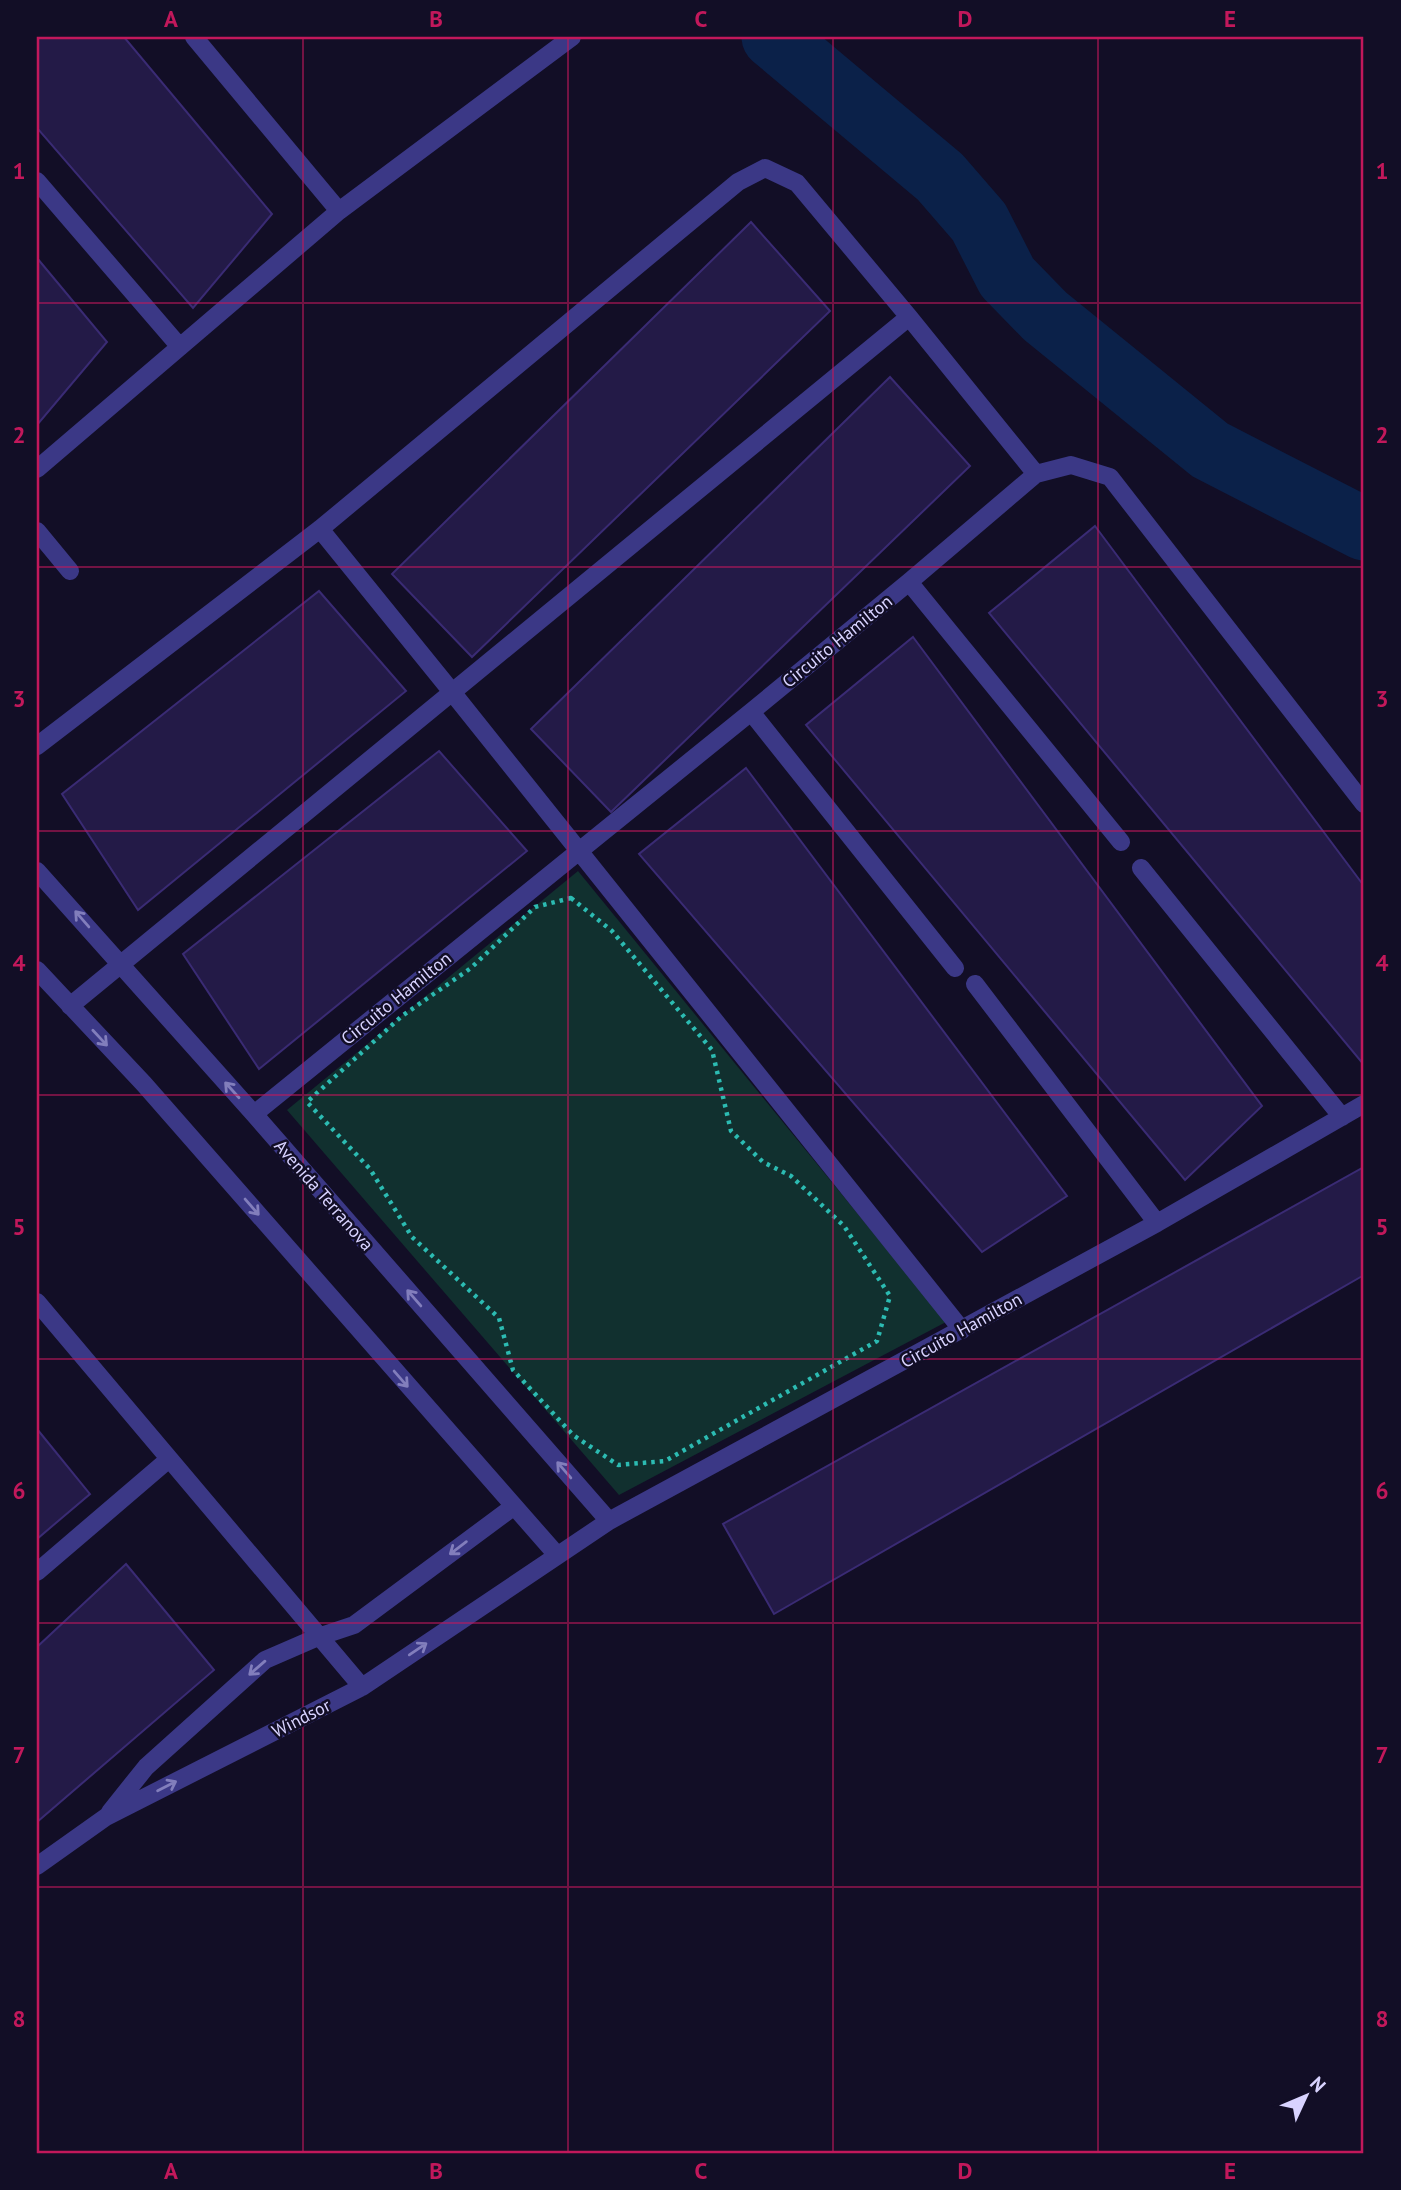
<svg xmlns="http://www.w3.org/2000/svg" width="1401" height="2190" font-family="'PT Sans',sans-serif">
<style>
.green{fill:#11302f}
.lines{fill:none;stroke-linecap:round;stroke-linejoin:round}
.river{stroke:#0b2149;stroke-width:63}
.building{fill:#231a47;stroke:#3a2b74;stroke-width:2}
.path{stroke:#2cbbb2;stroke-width:4.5;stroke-dasharray:3.5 5;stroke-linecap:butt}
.minor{stroke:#3b3886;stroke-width:18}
.oneway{stroke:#827ebc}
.grid{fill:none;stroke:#c2185b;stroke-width:2;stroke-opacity:0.55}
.labels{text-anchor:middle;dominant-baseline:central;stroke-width:5;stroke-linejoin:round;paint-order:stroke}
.street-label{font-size:18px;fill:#d8d3ff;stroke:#120e26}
.neatline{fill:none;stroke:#c2185b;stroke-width:2.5}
.grid-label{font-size:23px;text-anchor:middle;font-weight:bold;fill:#c2185b}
</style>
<rect width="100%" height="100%" fill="#120e26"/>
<!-- green -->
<path class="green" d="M578 871 946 1322 619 1495 287 1110Z"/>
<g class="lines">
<!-- river -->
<path class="river" d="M773 37 940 177 979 222 1007 277 1045 316 1210 450 1364 529"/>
</g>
<!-- building -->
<path class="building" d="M37 37H124L272 214 193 308 37 128Z
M751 222 830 311 472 657 392 574Z
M37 258 107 342 37 425Z
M890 377 970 466 611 812 531 729Z
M1095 526 1364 886V1065L989 613Z
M319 591 406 691 138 910 62 794Z
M913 637 1262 1106 1185 1180 806 725Z
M439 751 527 851 259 1069 183 954Z
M746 768 1067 1196 982 1252 639 854Z
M1364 1167V1275L774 1614 723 1524Z
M37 1429 90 1494 37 1539Z
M126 1564 214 1670 37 1822V1647Z"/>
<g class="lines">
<!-- path -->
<path class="path" d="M571 898 612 931 712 1050 731 1131 763 1162 791 1176 844 1226 890 1296 877 1341 665 1461 618 1465 573 1435 513 1370 499 1318 412 1237 370 1169 307 1102 402 1016 471 968 535 907Z"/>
<!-- minor -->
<path class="minor" d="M194 37 339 211
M37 181 180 347
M37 469 339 211 572 37
M320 529 452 692 962 1330
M37 531 70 571
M909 582 1121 842
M751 712 955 968
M37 746 320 529 738 182 765 168 797 183 909 317 1036 474
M1141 868 1342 1117
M37 871 254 1114 609 1521
M37 970 144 1084 557 1555
M975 984 1157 1223
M70 1006 909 317
M254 1114 751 712 909 582 1036 474 1071 465 1110 477 1364 804
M37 1302 362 1687
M37 1572 169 1459
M110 1812 146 1767 265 1660 318 1637 354 1625 513 1507
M37 1866 106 1817 362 1687 609 1521 1157 1223 1364 1104"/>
</g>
<!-- one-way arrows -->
<defs><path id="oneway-shaft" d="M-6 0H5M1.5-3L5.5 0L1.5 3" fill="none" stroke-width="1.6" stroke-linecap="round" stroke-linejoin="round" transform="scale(1.75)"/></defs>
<g class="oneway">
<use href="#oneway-shaft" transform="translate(82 919) rotate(-131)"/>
<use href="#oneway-shaft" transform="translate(100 1038) rotate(47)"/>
<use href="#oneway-shaft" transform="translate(232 1090) rotate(-132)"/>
<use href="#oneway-shaft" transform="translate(252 1207) rotate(49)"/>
<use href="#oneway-shaft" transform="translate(414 1298) rotate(-131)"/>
<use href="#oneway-shaft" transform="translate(401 1379) rotate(49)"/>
<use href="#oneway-shaft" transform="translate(564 1470) rotate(-131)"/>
<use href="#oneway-shaft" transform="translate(458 1548) rotate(143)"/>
<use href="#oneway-shaft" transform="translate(418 1649) rotate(-34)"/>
<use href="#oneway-shaft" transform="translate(257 1668) rotate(139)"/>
<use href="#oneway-shaft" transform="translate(167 1786) rotate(-27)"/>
</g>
<!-- grid -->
<path class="grid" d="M303 37V2153M568 37V2153M833 37V2153M1098 37V2153M37 303H1364M37 567H1364M37 831H1364M37 1095H1364M37 1359H1364M37 1623H1364M37 1887H1364"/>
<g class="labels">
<!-- street labels -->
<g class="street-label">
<text transform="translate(837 641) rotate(-39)">Circuito Hamilton</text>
<text transform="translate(396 998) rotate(-39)">Circuito Hamilton</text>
<text transform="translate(324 1195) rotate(49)">Avenida Terranova</text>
<text transform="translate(961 1330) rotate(-29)">Circuito Hamilton</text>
<text transform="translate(301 1718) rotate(-27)">Windsor</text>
</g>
</g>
<!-- border -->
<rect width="1401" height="2190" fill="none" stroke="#120e26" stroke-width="77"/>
<!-- north arrow -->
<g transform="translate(1306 2096) rotate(46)" stroke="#120e26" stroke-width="5" paint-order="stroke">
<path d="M0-5L12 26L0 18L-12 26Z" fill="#d8d3ff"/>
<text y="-10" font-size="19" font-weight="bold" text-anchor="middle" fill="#d8d3ff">N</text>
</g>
<rect x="38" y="38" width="1324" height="2114" class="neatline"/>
<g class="grid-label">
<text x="171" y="27">A</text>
<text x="436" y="27">B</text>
<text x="701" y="27">C</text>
<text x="965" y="27">D</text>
<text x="1230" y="27">E</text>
<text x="19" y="179">1</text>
<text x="1382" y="179">1</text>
<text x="19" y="443">2</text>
<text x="1382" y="443">2</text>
<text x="19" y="707">3</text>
<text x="1382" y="707">3</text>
<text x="19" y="971">4</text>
<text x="1382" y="971">4</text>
<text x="19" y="1235">5</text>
<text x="1382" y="1235">5</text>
<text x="19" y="1499">6</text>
<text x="1382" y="1499">6</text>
<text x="19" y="1763">7</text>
<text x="1382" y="1763">7</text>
<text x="19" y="2027">8</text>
<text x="1382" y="2027">8</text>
<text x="171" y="2179">A</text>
<text x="436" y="2179">B</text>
<text x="701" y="2179">C</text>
<text x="965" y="2179">D</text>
<text x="1230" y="2179">E</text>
</g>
</svg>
